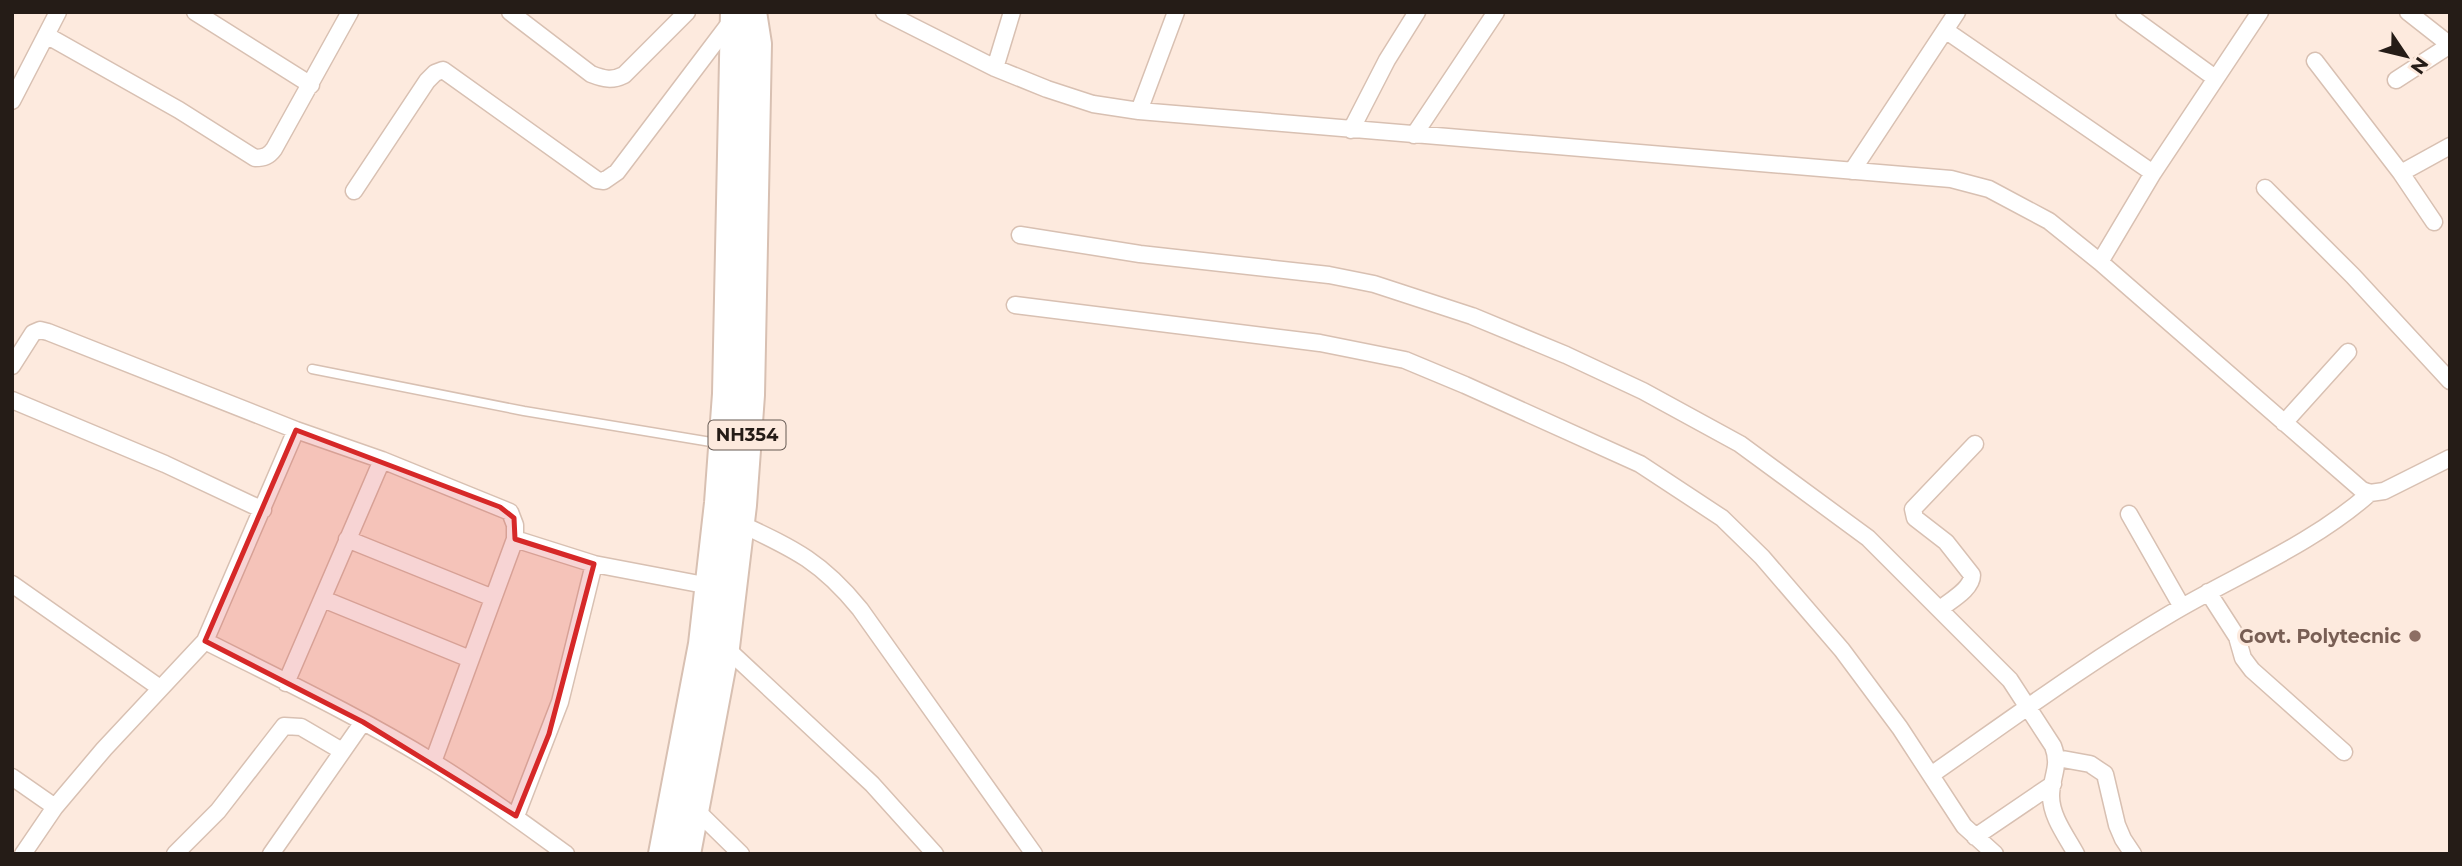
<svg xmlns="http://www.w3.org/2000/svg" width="2462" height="866" font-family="Montserrat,sans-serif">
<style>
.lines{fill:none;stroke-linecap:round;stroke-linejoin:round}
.lane-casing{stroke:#d8c0b2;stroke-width:11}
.street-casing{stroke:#d8c0b2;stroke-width:19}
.highway-casing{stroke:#d8c0b2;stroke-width:32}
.lane{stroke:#fff;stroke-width:8}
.street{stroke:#fff;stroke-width:16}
.highway{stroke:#fff;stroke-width:28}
.marked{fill:#d62828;fill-opacity:0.2;stroke:#d62828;stroke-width:5;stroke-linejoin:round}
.education-dot{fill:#8d6e63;stroke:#fdeade;stroke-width:2.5}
.labels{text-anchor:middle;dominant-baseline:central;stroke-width:6;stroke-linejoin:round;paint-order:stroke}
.shield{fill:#fdeade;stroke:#665a53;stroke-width:2}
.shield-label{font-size:18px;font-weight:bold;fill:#251c17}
.education-label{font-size:19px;font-weight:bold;fill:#785e54;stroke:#fdeade;text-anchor:end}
</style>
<rect width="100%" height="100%" fill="#fdeade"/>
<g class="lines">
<defs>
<path id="lane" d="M312 369 524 411 717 443"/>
<path id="street" d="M195 12 311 85
M510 12 591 74C604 79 612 81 624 75L687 12
M884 12 995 68 1047 89 1093 104 1139 111 1951 179 1989 189 2049 221 2100 262 2362 490 2370 493 2384 491 2450 458
M2124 12 2215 78
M2408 12 2450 45
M1945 30 2153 173
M46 35 179 110 255 158C264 158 269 156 274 149L350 12
M2315 61 2401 173 2434 222
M995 68 1012 12
M2396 80 2450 45
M12 101 58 12
M1139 111 1176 12
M1351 130 1387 60 1417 12
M1414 135 1496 12
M1852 171 1957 12
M2401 173 2450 146
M2265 188 2353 276 2450 381
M354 191 427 81 435 73 443 70 597 180 604 181 617 172 732 20
M1020 235 1140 254 1329 275 1374 284 1472 316 1566 355 1643 391 1740 444 1868 538 2010 680 2053 746C2061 767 2051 776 2051 796 2051 817 2067 837 2076 854
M2100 262 2153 173 2260 12
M1015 305 1320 343 1405 360 1465 385 1640 464 1722 518 1762 557 1842 650 1900 728 1964 826 1995 854
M12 366 33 333 40 330 48 332 296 430 382 460 510 512 515 525V539L433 762
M12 400 165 464 263 510
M2284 423 2348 352
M2129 514 2182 607
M739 523C794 549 821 561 860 609L1034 854
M347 539 493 598
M515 539 594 564 715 587
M12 584 160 688
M2208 592 2237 637 2243 658 2252 670 2344 752
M323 599 470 659
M1940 609C1951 600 1972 589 1972 575L1946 542 1915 518 1913 509 1975 444
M205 641C282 680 360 717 433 762 479 790 522 822 566 854
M725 647 872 784 935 854
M286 683 382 460
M2057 758 2090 764 2105 774 2117 825 2123 839 2133 854
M1931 775C2010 720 2087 663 2170 614 2237 574 2310 546 2370 493
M12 777 55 807
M696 810 741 854
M516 816 560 702 594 564
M1975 837 2053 784
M23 854 55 807 104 749 205 641 296 430
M175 854 218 811 284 726 301 727 342 751
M271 854 363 722"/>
<path id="highway" d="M663 854 703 644 719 503 727 394 735 12
M686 854 725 647 742 505 750 395 757 44 752 12"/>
</defs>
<!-- lane casing -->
<use href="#lane" class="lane-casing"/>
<!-- street casing -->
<use href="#street" class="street-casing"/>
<!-- highway casing -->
<use href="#highway" class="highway-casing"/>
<!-- lane -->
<use href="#lane" class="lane"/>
<!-- street -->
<use href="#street" class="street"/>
<!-- highway -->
<use href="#highway" class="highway"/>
</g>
<!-- marked area -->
<path class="marked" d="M296 430 500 507 514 518 515 539 594 564 549 734 516 816 363 722 205 641Z"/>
<!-- markers -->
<circle class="education-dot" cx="2415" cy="636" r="7"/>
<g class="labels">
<!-- shield labels -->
<rect class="shield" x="708.5" y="420.5" width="77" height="29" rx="5"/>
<g class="shield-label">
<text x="747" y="435">NH354</text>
</g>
<!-- education labels -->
<g class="education-label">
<text x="2401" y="636">Govt. Polytecnic</text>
</g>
</g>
<!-- border -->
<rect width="2462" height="866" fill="none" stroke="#251c17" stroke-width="28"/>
<!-- north arrow -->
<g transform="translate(2406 56) rotate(125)" stroke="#fdeade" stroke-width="5" paint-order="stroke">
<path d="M0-5L12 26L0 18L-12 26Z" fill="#251c17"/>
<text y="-10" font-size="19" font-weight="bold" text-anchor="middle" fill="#251c17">N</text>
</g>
</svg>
